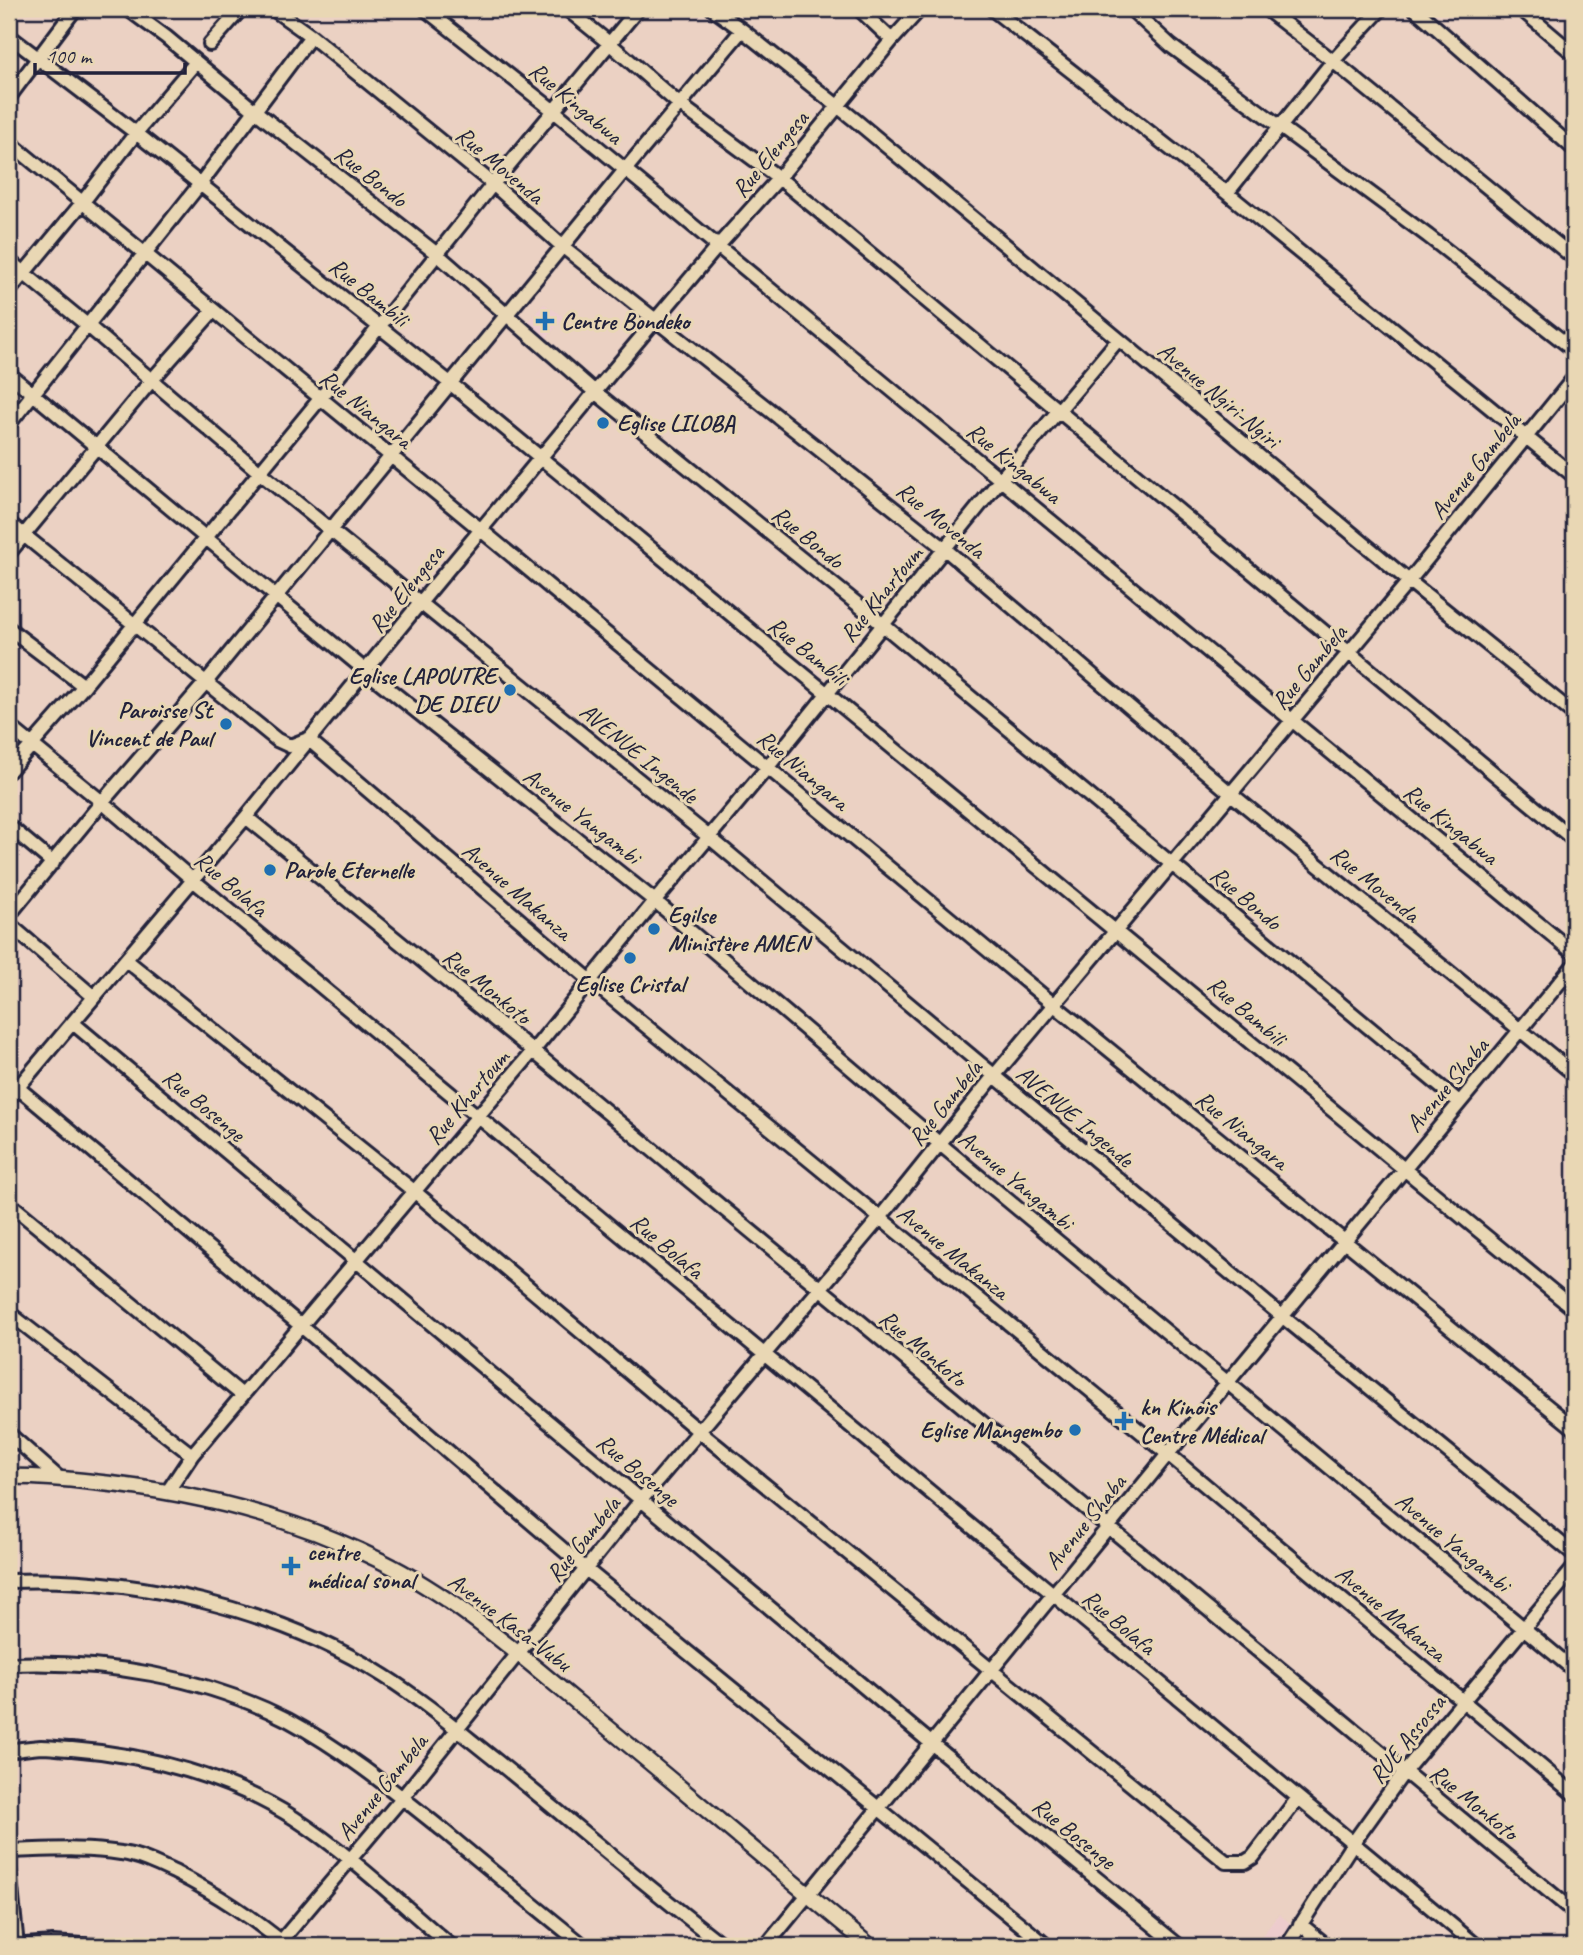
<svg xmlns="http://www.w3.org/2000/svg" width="1583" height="1955" font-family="Caveat,sans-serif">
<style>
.built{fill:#edcccd}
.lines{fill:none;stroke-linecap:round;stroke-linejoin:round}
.minor-casing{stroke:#22223b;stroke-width:18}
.major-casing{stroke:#22223b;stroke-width:19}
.minor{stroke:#e9d7b4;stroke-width:12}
.major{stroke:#e9d7b4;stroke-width:14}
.poi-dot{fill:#1f6fb2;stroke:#e9d7b4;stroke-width:2.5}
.labels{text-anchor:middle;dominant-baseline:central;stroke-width:6;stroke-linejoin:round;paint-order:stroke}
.street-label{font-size:24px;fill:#22223b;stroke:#e9d7b4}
.poi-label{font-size:24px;font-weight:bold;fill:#22223b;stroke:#e9d7b4;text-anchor:start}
</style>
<rect width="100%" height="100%" fill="#ebd1c3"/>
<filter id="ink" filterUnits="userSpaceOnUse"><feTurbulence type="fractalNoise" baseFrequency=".0143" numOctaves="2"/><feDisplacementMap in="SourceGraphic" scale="14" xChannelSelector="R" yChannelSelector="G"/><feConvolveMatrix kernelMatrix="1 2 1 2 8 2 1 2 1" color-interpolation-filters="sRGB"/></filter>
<g filter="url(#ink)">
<!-- built -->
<path class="built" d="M544 304 564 317 545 340 526 324Z
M1279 1914 1291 1924 1274 1946H1254Z"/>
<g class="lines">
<defs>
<path id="minor" d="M128 9 166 37 255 111 437 254 595 392 882 624 1459 1102
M273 9 311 36 493 184 562 246 945 549 1230 793 1574 1074
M425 9 554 111 1574 953
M567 9 609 43 679 104 779 178 1574 840
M713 9 742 30 855 120 1409 581 1574 714
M859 9 892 40
M992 9 1227 193 1574 476
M1131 9 1171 46 1428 236 1574 350
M1266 9 1333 61 1574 258
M1415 9 1574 149
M1521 9 1574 54
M9 36 136 133 450 383 1574 1309
M210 44 241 9
M9 97 75 9
M9 142 481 530 1053 1004 1574 1428
M1227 193 1333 61 1381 9
M9 261 87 325 259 472 709 837 1283 1317 1574 1554
M9 291 82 203 136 133 196 62
M9 374 366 671 655 901 940 1144 1574 1670
M9 424 200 184 311 36
M9 523 277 740 290 746 308 739 591 981 1168 1454 1574 1794
M9 553 151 381 213 311
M9 629 84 686
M9 726 102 802 193 880 1477 1946
M9 771 84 686 379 327 493 184 638 9
M246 817 533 1051 1574 1912
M9 826 53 863
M9 915 102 802 206 682 625 170 742 30
M9 924 94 997
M126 960 415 1192 700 1432 1226 1862H1245L1253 1857 1298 1798
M73 1023 931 1743 1179 1946
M17 1087 300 1325 587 1570 1047 1946
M9 1098 246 817 420 603 595 392 717 247 779 178 892 40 920 9
M9 1203 242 1395
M9 1313 192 1455
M9 1434 60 1479
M168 1491 192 1455 533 1051 655 901 767 768 1001 479 1118 340
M9 1581C134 1576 277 1608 384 1676 424 1701 461 1733 498 1762 573 1823 647 1887 724 1946
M9 1664C104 1660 202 1676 288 1720 344 1750 394 1791 444 1831 490 1870 537 1908 584 1946
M9 1751C19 1749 30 1748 41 1747 51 1747 62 1749 72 1749 148 1755 230 1777 294 1818 351 1855 400 1903 451 1946
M9 1851C46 1850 84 1847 121 1853 139 1855 159 1865 176 1873 219 1895 250 1916 287 1946
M9 1868 17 1946
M1300 1924 1327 1946
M12 1946 53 1943 98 1946
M277 1946 402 1798 641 1500 879 1219 994 1076 1409 581 1574 378
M766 1946 1168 1454 1574 965
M1287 1946 1353 1843 1404 1772 1574 1568"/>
<path id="major" d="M9 1477C37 1476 65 1479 93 1482 194 1492 291 1516 381 1561 454 1597 516 1652 578 1703 676 1783 772 1866 870 1946"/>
</defs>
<!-- minor casing -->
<use href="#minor" class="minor-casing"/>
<!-- major casing -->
<use href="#major" class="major-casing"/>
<!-- minor -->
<use href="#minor" class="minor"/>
<!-- major -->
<use href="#major" class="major"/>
</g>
</g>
<!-- markers -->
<g class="poi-dot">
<path d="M541.5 310.5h7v7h7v7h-7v7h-7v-7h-7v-7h7z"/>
<circle cx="603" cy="423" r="7"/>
<circle cx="510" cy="690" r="7"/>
<circle cx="226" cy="724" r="7"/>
<circle cx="270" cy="870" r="7"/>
<circle cx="654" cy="929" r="7"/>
<circle cx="630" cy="958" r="7"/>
<path d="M1120.5 1410.5h7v7h7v7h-7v7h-7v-7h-7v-7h7z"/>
<circle cx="1075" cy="1430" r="7"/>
<path d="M287.5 1555.5h7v7h7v7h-7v7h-7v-7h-7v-7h7z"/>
</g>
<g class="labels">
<!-- street labels -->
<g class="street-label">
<text transform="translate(576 103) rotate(40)">Rue Kingabwa</text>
<text transform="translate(770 154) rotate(-50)">Rue Elengesa</text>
<text transform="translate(500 165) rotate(40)">Rue Movenda</text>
<text transform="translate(371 176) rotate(38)">Rue Bondo</text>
<text transform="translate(369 292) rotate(39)">Rue Bambili</text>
<text transform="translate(1219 395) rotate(40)">Avenue Ngiri-Ngiri</text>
<text transform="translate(366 409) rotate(39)">Rue Niangara</text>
<text transform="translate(1014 463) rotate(39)">Rue Kingabwa</text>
<text transform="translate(1475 466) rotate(-51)">Avenue Gambela</text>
<text transform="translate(941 520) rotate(39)">Rue Movenda</text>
<text transform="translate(808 537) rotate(39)">Rue Bondo</text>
<text transform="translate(406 589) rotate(-51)">Rue Elengesa</text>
<text transform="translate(881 594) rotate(-51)">Rue Khartoum</text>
<text transform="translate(808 651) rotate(39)">Rue Bambili</text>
<text transform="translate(1309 667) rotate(-50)">Rue Gambela</text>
<text transform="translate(639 753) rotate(39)">AVENUE Ingende</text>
<text transform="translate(803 770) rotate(40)">Rue Niangara</text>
<text transform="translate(582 816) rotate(38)">Avenue Yangambi</text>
<text transform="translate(1451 824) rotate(39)">Rue Kingabwa</text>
<text transform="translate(231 884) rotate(40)">Rue Bolafa</text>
<text transform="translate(1375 884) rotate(39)">Rue Movenda</text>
<text transform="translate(517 891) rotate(41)">Avenue Makanza</text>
<text transform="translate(1246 898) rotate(40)">Rue Bondo</text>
<text transform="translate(487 986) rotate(39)">Rue Monkoto</text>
<text transform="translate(1247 1011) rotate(40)">Rue Bambili</text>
<text transform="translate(1447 1085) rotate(-50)">Avenue Shaba</text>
<text transform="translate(467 1097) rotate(-50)">Rue Khartoum</text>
<text transform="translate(945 1103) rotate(-51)">Rue Gambela</text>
<text transform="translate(204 1105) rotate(40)">Rue Bosenge</text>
<text transform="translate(1075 1116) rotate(40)">AVENUE Ingende</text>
<text transform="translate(1242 1130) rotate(39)">Rue Niangara</text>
<text transform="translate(1016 1180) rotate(40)">Avenue Yangambi</text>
<text transform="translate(667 1246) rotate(40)">Rue Bolafa</text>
<text transform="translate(953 1252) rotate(39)">Avenue Makanza</text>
<text transform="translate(923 1348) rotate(40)">Rue Monkoto</text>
<text transform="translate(638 1470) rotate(40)">Rue Bosenge</text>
<text transform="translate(1085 1522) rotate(-51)">Avenue Shaba</text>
<text transform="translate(583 1539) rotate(-51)">Rue Gambela</text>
<text transform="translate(1453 1542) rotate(40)">Avenue Yangambi</text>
<text transform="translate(1391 1613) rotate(40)">Avenue Makanza</text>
<text transform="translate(510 1622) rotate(37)">Avenue Kasa-Vubu</text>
<text transform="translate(1119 1622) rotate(40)">Rue Bolafa</text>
<text transform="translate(1407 1739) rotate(-51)">RUE Assossa</text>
<text transform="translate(382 1787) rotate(-51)">Avenue Gambela</text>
<text transform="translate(1474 1802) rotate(39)">Rue Monkoto</text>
<text transform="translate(1074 1833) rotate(39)">Rue Bosenge</text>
</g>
<!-- poi labels -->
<g class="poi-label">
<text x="561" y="321">Centre Bondeko</text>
<text x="617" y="423">Eglise LILOBA</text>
<text x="496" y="676" text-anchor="end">Eglise LAPOUTRE<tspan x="496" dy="28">DE DIEU</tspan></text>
<text x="212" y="710" text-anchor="end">Paroisse St<tspan x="212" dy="28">Vincent de Paul</tspan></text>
<text x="284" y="870">Parole Eternelle</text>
<text x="668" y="915">Egilse<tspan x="668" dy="28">Ministère AMEN</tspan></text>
<text x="630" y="984" text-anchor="middle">Eglise Cristal</text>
<text x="1140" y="1407">kn Kinois<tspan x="1140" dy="28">Centre Médical</tspan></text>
<text x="1061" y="1430" text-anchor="end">Eglise Mangembo</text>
<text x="307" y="1552">centre<tspan x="307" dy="28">médical sonal</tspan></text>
</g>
</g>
<!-- margin -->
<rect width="1583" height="1955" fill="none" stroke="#e9d7b4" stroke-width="35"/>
<rect x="18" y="18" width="1548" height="1920" fill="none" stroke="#22223b" stroke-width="2.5" filter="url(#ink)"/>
<!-- scale -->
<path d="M35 63v10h150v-10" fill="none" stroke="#22223b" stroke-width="3.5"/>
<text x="46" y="63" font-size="21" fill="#22223b" stroke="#e9d7b4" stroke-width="5" paint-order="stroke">100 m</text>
</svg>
